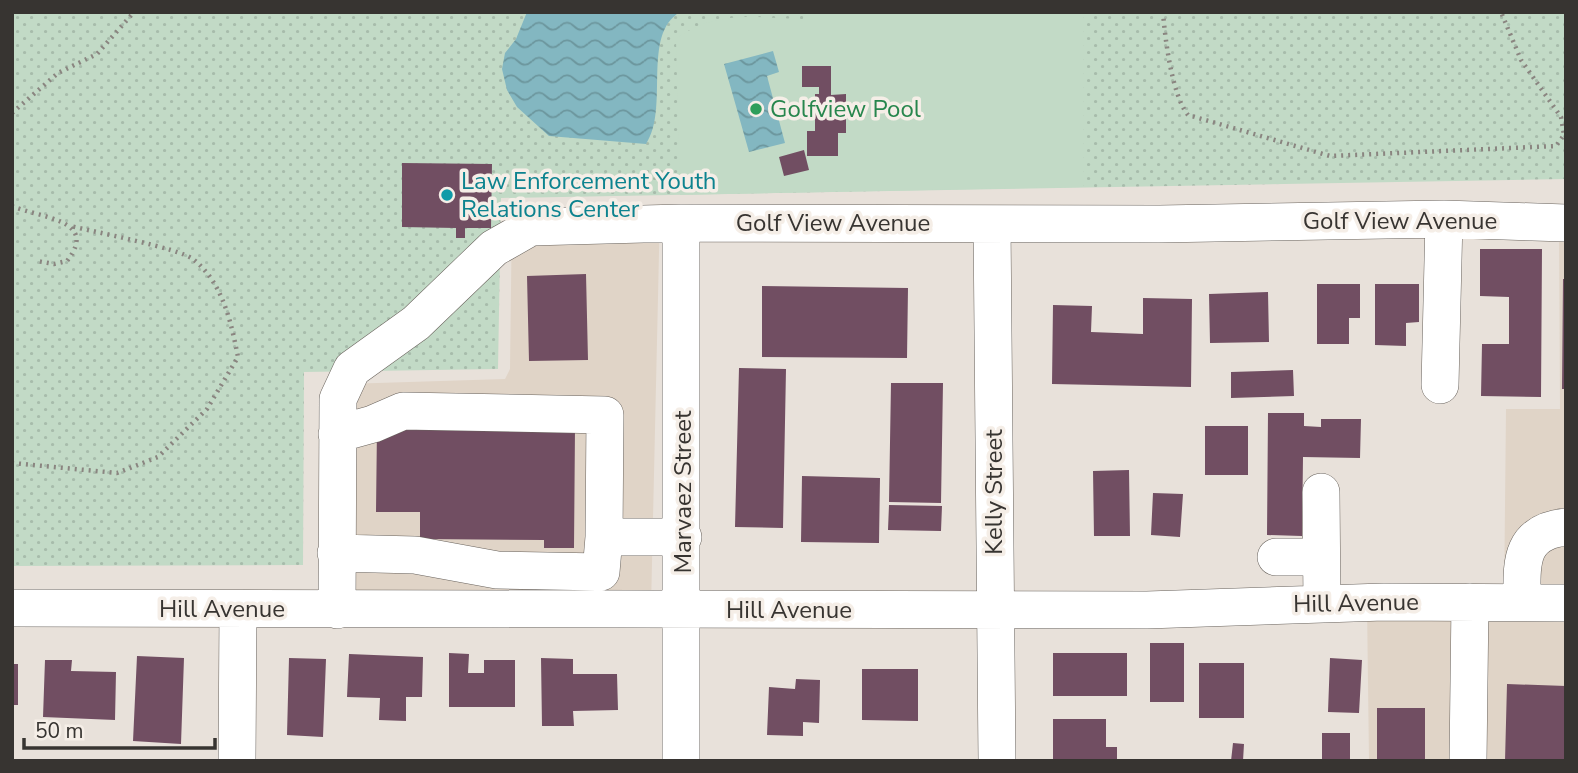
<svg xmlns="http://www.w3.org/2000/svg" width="1578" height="773" font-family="'Nunito Sans',sans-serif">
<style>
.built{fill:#e0d4c7}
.grass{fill:url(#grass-dots)}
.park{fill:#c2dac6}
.water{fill:url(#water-waves)}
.building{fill:#714e62}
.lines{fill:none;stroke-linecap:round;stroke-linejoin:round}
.minor-casing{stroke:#69635d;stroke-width:38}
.path{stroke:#8a8580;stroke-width:4.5;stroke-dasharray:2 5;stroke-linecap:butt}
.minor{stroke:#fff;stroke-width:37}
.leisure-dot{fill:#2e9e5b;stroke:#f5eee7;stroke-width:2.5}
.culture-dot{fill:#0f9aa8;stroke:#f5eee7;stroke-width:2.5}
.labels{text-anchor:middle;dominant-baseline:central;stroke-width:7;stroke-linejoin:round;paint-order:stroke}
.leisure-label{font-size:24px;fill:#27864d;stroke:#f5eee7;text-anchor:start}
.culture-label{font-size:24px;fill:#0d838f;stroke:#f5eee7;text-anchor:start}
.street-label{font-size:24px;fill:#373431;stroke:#f5eee7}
</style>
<defs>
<pattern id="grass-dots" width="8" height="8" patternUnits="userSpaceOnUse" patternTransform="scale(1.75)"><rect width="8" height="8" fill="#c2dac6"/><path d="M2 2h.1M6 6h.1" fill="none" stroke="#a7bcab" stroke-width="1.8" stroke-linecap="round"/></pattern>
<pattern id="water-waves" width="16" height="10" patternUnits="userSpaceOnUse" patternTransform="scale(1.75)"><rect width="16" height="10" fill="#83b7c1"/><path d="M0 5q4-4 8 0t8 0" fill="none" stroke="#6c969d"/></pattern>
</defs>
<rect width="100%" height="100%" fill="#e8e1da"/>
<!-- built -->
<path class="built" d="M660 208 651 607 334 613 345 384 505 379 510 369 512 210Z
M1566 222V761H1369L1367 604 1504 603 1506 409H1560L1559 223Z"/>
<!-- grass -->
<path class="grass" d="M12 12H1566V179L501 198 498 369 304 372 303 565 12 566Z"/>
<!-- park -->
<path class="park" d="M806 12H1083V187L680 195 676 39C716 9 755 18 803 19Z"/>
<!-- water -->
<path class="water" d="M527 12H680C641 35 670 108 646 144L549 136 517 107 507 90 502 69 505 53 516 39Z
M773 51 779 72 767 76 785 143 749 152 724 64Z"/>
<!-- building -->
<path class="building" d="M802 66H831V95L846 94V133H838V156H807V131H815V94H819V87H802Z
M804 150 809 170 784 176 779 157Z
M402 163 492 164 491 228H465V238H456V228L402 227Z
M1480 249H1542L1541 397 1481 396 1482 344H1509V297L1480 296Z
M586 274 588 360 529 361 527 276Z
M1563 279H1566V389H1562Z
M1317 284H1360V318H1349V344H1317Z
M1375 284H1419V322L1406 323V346L1375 345Z
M762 286 908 288 907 358 762 357Z
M1268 292 1269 342 1210 343 1209 294Z
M1143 298 1192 299 1191 387 1052 384 1053 305 1092 306 1091 332 1143 334Z
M739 368 786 369 783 528 735 527Z
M1293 370 1294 396 1231 398V372Z
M891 383H943L941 503 889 502Z
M1268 413H1304V426L1321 427V419H1361L1360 458 1303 457 1302 536 1267 535Z
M1205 426H1248V475H1205Z
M377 427 575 428 574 548H544V540L420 539V512H376Z
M1129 470 1130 536H1094L1093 471Z
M802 476 880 478 879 543 801 542Z
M1153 493 1183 494 1180 537 1151 535Z
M889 505 942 506 941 531 888 530Z
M1150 643H1184V702H1150Z
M449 653 469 654 468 673H484V660H515V707H449Z
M1053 653H1127V696H1053Z
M349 654 423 657 422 697H406V721L379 720 380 698 347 697Z
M137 656 184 658 181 744 133 741Z
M289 658 326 659 323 737 287 735Z
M541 658 573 659V674H617L618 710 573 711 574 726H542Z
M1330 658 1362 660 1359 713 1328 712Z
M45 660H72L71 671 116 672 115 720 43 717Z
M1199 663H1244V718H1199Z
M12 664H18V705H12Z
M862 669H918V721L862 720Z
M796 679 820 680 819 723 803 722V736L767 735 769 687 795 689Z
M1507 684 1566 686V761H1505Z
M1377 708H1425V761H1377Z
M1053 719H1106V747H1117V761H1053Z
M1322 733H1350V761H1322Z
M1233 743 1244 744 1243 761H1231Z"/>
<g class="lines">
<defs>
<path id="minor" d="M681 223V761
M992 224 997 761
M1440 385 1444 219
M337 434 373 424 403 411 605 415 604 537H683
M1321 492 1322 604
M336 553 415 555 497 570 601 572 604 537
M1276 557H1321
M1522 602C1522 565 1518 532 1566 527
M12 608 1147 610 1384 602 1566 603
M337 610 338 399 352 369 416 323 494 248 531 227 681 223 1159 224 1444 219 1566 223
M237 761 238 610
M1468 761 1470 602"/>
</defs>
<!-- minor casing -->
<use href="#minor" class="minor-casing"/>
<!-- path -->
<path class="path" d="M1163 12C1165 39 1172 95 1188 115L1330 156 1556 146 1564 135 1561 117 1521 60 1501 12
M12 113 58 73 97 54 134 12
M12 206C39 218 100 219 67 261L54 264 37 261
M12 463 117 473 158 457 207 409 238 357C231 322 223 283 193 259 178 248 94 232 71 226"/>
<!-- minor -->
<use href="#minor" class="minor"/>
</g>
<!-- markers -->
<circle class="leisure-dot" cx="756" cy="109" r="7"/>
<circle class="culture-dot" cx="447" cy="195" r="7"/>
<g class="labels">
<!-- leisure labels -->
<g class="leisure-label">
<text x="770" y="109">Golfview Pool</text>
</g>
<!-- culture labels -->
<g class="culture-label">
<text x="461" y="181">Law Enforcement Youth<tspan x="461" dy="28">Relations Center</tspan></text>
</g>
<!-- street labels -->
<g class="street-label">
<text x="1400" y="221">Golf View Avenue</text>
<text x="833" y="223">Golf View Avenue</text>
<text transform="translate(683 492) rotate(-90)">Marvaez Street</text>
<text transform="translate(994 492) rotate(-90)">Kelly Street</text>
<text transform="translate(1356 603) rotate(-1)">Hill Avenue</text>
<text x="222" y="609">Hill Avenue</text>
<text x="789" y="610">Hill Avenue</text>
</g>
</g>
<!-- border -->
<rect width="1578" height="773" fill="none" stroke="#373431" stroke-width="28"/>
<!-- scale -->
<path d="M24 738v10h191v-10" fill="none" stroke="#373431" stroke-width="3.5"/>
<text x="35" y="738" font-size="21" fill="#373431" stroke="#f5eee7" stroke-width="5" paint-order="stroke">50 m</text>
</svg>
